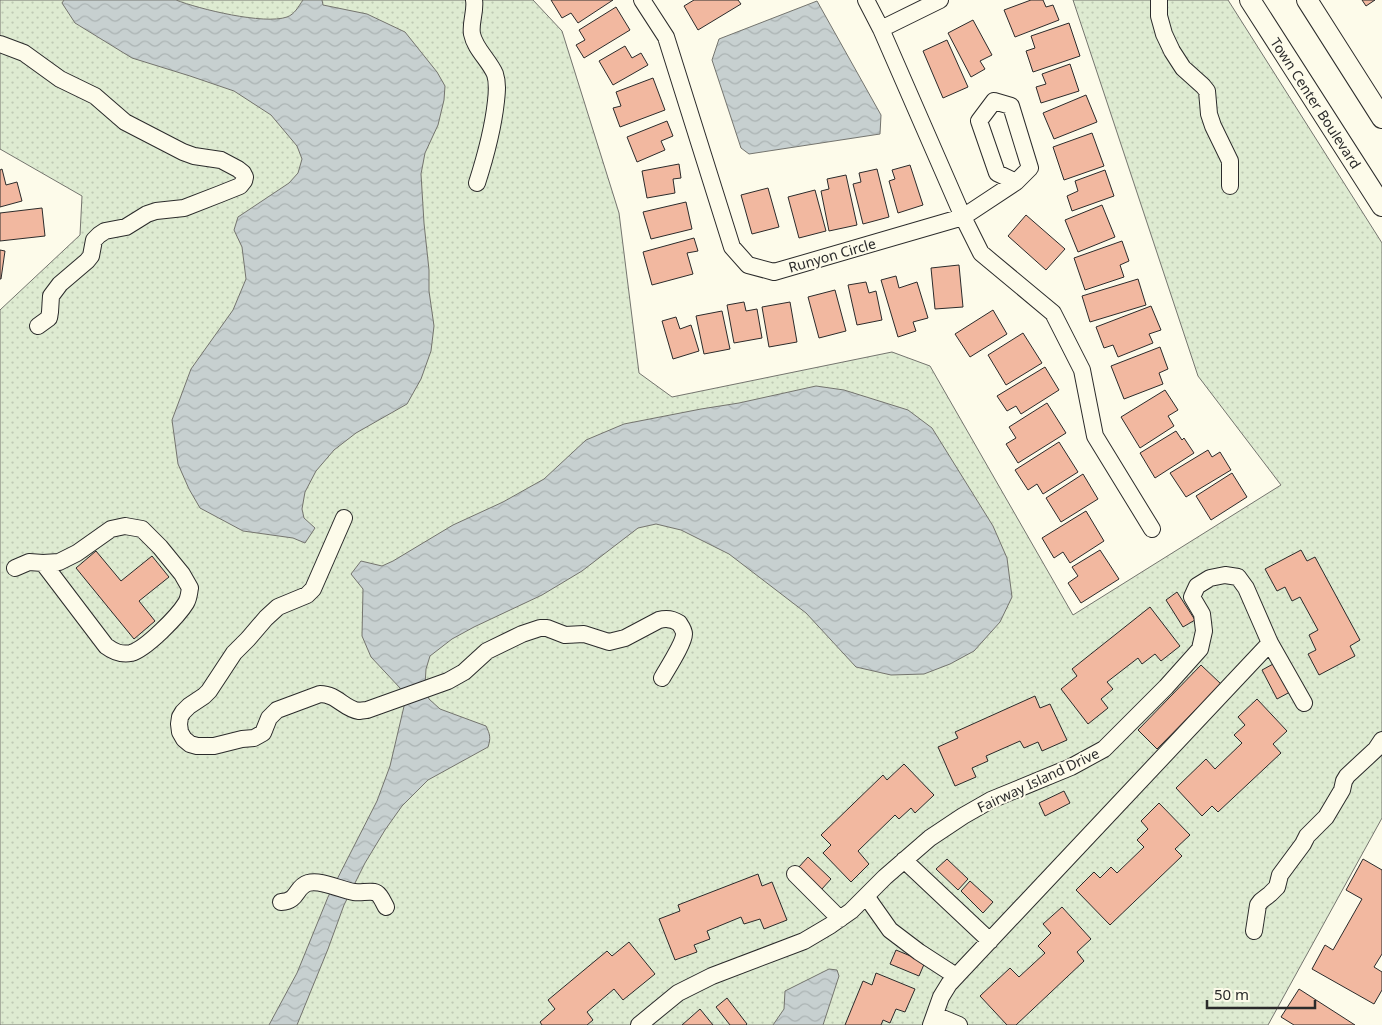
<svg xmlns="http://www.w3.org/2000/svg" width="1382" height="1025" font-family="'Noto Sans',sans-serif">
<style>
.green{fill:url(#green-dots);stroke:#74746e}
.water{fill:url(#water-waves);stroke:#74746e}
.building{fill:#f2b8a0;stroke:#2b2b2b}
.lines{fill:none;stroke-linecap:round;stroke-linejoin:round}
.minor-casing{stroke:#2b2b2b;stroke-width:18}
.major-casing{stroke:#2b2b2b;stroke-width:22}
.minor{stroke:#fdfbea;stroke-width:16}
.major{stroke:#fdfbea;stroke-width:20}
.labels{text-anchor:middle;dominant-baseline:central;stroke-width:4;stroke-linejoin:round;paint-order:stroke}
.street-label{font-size:14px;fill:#2b2b2b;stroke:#fdfbea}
</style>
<defs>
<pattern id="green-dots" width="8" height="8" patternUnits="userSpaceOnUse" patternTransform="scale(1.25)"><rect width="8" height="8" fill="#deebd1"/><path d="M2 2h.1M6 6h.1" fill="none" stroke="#bfcab4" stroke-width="1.8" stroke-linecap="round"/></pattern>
<pattern id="water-waves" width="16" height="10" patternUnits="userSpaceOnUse" patternTransform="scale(1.25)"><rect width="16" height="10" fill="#c7d0d0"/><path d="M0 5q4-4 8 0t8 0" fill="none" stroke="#abb3b3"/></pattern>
</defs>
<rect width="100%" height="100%" fill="#fdfbea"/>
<!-- green -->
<path class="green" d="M0 0H533L562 31 619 213 639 373 672 397 892 352 930 366 1073 615 1281 485 1198 376 1073 0H1228L1382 243V818L1268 1025H0V310L80 235 82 196 0 149Z"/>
<!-- water -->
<path class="water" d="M64 0H176C199 9 264 25 287 17 295 14 298 7 303 0H322L323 5 367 14 405 32 437 72 445 86 444 100 438 125 425 153 421 174 424 223 429 270V291L434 326 431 351 421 379 407 404 356 433 334 450 316 471 305 492 302 509 304 518 315 528 305 543 293 538 243 531 200 508 189 489 178 464 172 420 191 369 233 310 246 279 242 247 234 230 238 217 289 183 298 173 302 159 297 146 271 115 234 91 190 76 132 58 75 23 62 3Z
M817 1 881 115 880 134 749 154 741 148 712 60 719 39Z
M816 386 844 390 908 410 932 428 993 526 1007 558 1012 597 1000 622 974 651 950 664 924 674 891 675 856 667 806 613 729 554 681 530 656 524 638 528 582 571 542 595 474 627 452 639 430 656 426 669 425 685 429 699 440 709 486 726C490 734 491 738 488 747L428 780 402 806 385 830 365 863 344 905 328 949 297 1025H269L297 973 328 897 377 801 390 766 405 702 400 688 371 657 362 636 363 589 351 574 361 561 382 566 393 561 453 525 503 502 544 479 586 440 624 424 701 409 739 403Z
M829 969 837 970 839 976 823 1025H773L784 1009 785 991Z"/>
<!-- building -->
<path class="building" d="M551 0H613L578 23 571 13 562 18Z
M694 0H738L741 4 698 30 684 6Z
M1031 0H1043L1046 7 1053 5 1059 20 1015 37 1004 10Z
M1362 0H1375L1366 6Z
M616 7 630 30 584 58 576 45 585 40 579 30Z
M973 20 992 55 980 61 985 69 971 77 948 33Z
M1069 23 1080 56 1033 72 1026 51 1035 48 1031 36Z
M947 40 968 87 943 98 923 51Z
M625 46 632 58 641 53 648 65 613 85 599 61Z
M1070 64 1079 91 1041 103 1036 87 1046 84 1042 74Z
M653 78 665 110 620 127 613 108 621 106 616 92Z
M1086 95 1097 122 1054 139 1043 113Z
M667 121 673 136 661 141 665 150 637 162 627 137Z
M1092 133 1104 166 1064 180 1053 147Z
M679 164 681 178 673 179 675 193 647 198 642 171Z
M910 165 923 205 898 213 889 181 895 179 892 170Z
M2 169 6 185 17 182 22 201 0 207V170Z
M877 169 889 217 863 224 853 184 861 182 859 173Z
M1105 170 1114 196 1072 211 1067 196 1078 191 1075 181Z
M846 175 857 225 829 231 821 191 829 189 827 179Z
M768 188 779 227 752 234 741 195Z
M815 190 826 231 799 238 788 197Z
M686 202 692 229 651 239 643 212Z
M1102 205 1115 237 1078 252 1065 220Z
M42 208 45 236 0 241V213Z
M1026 215 1065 249 1046 270 1008 236Z
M694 238 698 251 687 253 693 274 652 285 643 252Z
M1122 241 1129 261 1120 265 1124 277 1085 290 1074 258Z
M0 250 5 251 1 279H0Z
M959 265 963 307 935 309 931 268Z
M896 276 899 288 917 282 928 318 913 322 916 331 898 337 881 280Z
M1138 279 1146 305 1090 322 1082 296Z
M866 282 869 293 876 291 882 320 857 325 848 285Z
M835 290 846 331 819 338 808 297Z
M744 302 746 311 757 309 762 338 734 343 727 305Z
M790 302 797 342 769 347 762 307Z
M1151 306 1161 330 1149 334 1153 343 1118 357 1113 345 1104 348 1096 327Z
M993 310 1007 334 970 357 955 334Z
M722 311 730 349 704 354 696 316Z
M676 317 680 329 691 325 699 351 673 359 662 321Z
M1023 333 1042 363 1006 385 988 355Z
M1160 347 1168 369 1159 373 1163 384 1124 399 1111 366Z
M1045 367 1059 390 1021 414 1016 406 1007 411 997 396Z
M1165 390 1178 410 1168 416 1174 426 1140 448 1121 417Z
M1047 403 1066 433 1018 463 1006 444 1016 438 1009 427Z
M1176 431 1182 440 1184 438 1194 453 1155 478 1140 453Z
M1059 442 1078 472 1043 494 1037 484 1028 490 1015 470Z
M1208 450 1212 457 1220 452 1231 470 1186 497 1170 473Z
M1232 473 1247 497 1211 520 1196 496Z
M1083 474 1098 499 1061 522 1046 498Z
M1086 511 1104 541 1070 563 1063 552 1054 558 1042 538Z
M1100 550 1119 579 1081 603 1068 583 1078 576 1072 567Z
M1301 550 1307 561 1315 557 1360 640 1350 646 1355 656 1319 675 1308 654 1316 650 1309 635 1318 630 1300 597 1292 601 1285 587 1277 591 1265 569Z
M96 551 121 581 152 556 169 577 139 601 155 621 134 639 76 568Z
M1177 592 1195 620 1183 627 1166 600Z
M1150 607 1180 646 1161 661 1155 654 1142 664 1138 658 1107 682 1113 689 1101 699 1108 708 1088 724 1061 689 1077 676 1072 669Z
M1275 663 1290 692 1277 699 1262 670Z
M1201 665 1221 684 1157 749 1138 730Z
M1035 696 1040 708 1050 704 1067 740 1042 751 1038 742 1024 748 1020 741 986 756 988 761 972 768 976 777 955 786 938 747 958 738 955 732Z
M1257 699 1287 731 1273 744 1281 753 1218 812 1212 806 1202 816 1176 788 1206 759 1215 769 1242 743 1234 735 1245 725 1238 717Z
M904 764 934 795 915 813 911 808 899 819 895 815 858 851 869 864 851 882 823 853 831 845 821 835 883 775 887 780Z
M1064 791 1070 803 1045 816 1039 803Z
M1159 803 1190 835 1175 849 1182 856 1110 925 1076 890 1094 872 1100 878 1111 867 1117 873 1144 847 1137 840 1148 829 1141 821Z
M808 857 831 879 821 890 798 868Z
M947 859 968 879 958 890 936 869Z
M1363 859 1382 870V954L1374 967 1382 972V990L1374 1004 1312 969 1325 945 1333 950 1362 899 1346 890Z
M758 874 762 886 772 882 787 920 764 929 760 919 744 924 741 917 707 931 710 939 694 945 697 952 675 960 659 919 680 911 678 905Z
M970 881 993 902 983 913 961 891Z
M1062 907 1091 939 1077 952 1084 961 1016 1025H1007L980 996 1010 968 1019 977 1045 953 1038 946 1051 933 1043 924Z
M629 942 655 974 623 1000 614 989 587 1012 593 1020 587 1025H542L540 1022 555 1009 548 1000 607 951 612 956Z
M896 950 925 962 919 976 890 964Z
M876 973 915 989 905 1012 896 1009 890 1023 883 1020 881 1025H845L863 981 872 985Z
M1299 989 1355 1025H1294L1281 1017Z
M727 998 747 1024 746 1025H730L716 1007Z
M700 1009 713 1025H682Z"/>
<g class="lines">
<defs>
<path id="minor" d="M474 0C476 11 470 23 472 34 475 49 489 60 495 74 498 83 497 92 496 101 493 129 486 155 477 183
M642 0 666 37 732 247 748 265 774 272 963 217 881 29 866 0
M1159 0V16L1164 34 1172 51 1183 68 1203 86 1207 91 1209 114 1213 126 1230 161V186
M881 29 940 0
M0 44 24 53 60 79 95 96 125 122 183 152 194 156 221 160 238 169 243 173 245 177 244 181 240 186 220 194 184 208 156 211 147 214 126 227 105 231 99 235 94 240 91 256 87 261 60 284 51 296 50 312 49 318 38 326
M994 101 1011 106 1030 168 1016 182 997 173 979 121Z
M1016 182 963 217 981 253 1053 313 1082 370 1095 436 1152 529
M344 518 313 589 307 595 278 607 266 618 248 639 234 653 209 691 204 696 189 706 183 712 180 717 179 724 180 732 184 739 190 744 197 746H214L242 739 254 738 263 733 269 718 277 710 320 694C337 694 344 709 359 711 359 711 366 710 367 710L448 681 464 672 487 651 522 634 540 628H547L565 635 584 634 609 642 625 638 659 620C666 618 673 619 679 623 681 626 684 630 684 634 684 643 667 669 662 678
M15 568 29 562 43 563 59 562 77 553 111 529 125 526 142 529 160 547 182 574 190 588C189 593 189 598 186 603 178 616 146 649 131 653 121 655 114 652 106 646L43 563
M904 860 990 941
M795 874 840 919
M866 896 890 930 919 952 956 976
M281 902C299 901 295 887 308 883 321 879 340 890 354 892 360 893 368 891 374 892 380 893 383 902 386 907
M1254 931 1258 905 1261 901 1270 894 1277 887 1280 875 1303 844 1307 836 1326 817 1342 790 1344 781 1347 776 1376 749 1382 740
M935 1015 959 1025
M639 1025 678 993 712 976 804 941 831 925 851 911 885 877 930 838 963 816 991 800 1071 767 1104 749 1166 687 1200 649 1204 631 1202 614 1192 597 1197 586 1210 578 1225 575 1238 577 1246 588 1270 643 1304 703
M931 1025 941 997 949 984 1270 643"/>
<path id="major" d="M1250 0 1382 206
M1307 0 1382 118"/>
</defs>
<!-- minor casing -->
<use href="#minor" class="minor-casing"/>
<!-- major casing -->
<use href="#major" class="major-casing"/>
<!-- minor -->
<use href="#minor" class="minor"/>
<!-- major -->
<use href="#major" class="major"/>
</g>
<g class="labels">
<!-- street labels -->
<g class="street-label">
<text transform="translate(1316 103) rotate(57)">Town Center Boulevard</text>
<text transform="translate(832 255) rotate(-16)">Runyon Circle</text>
<text transform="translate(1038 780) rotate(-25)">Fairway Island Drive</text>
</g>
</g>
<!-- scale -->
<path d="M1207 1000v8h108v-8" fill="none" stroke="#2b2b2b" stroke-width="2.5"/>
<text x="1214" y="1000" font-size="15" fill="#2b2b2b" stroke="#fdfbea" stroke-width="4" paint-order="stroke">50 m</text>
</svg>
